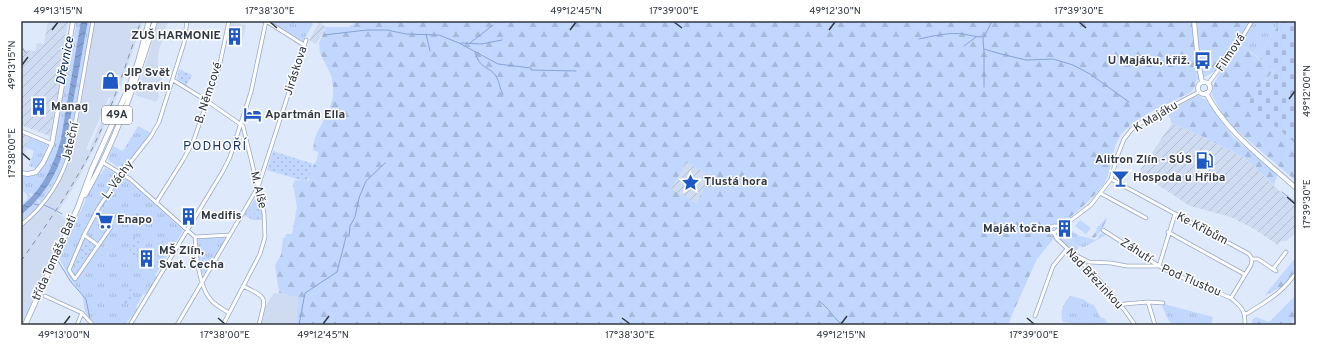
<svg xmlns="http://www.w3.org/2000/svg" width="1317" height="346" font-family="Overpass,sans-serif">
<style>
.built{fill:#cedbf1;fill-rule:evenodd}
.industrial{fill:url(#industrial-furrows)}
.grass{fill:url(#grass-tufts)}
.forest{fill:url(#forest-firs);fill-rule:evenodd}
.cemetery{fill:url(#cemetery-stones)}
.park{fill:url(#park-dots)}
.pitch{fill:#c1d7fd}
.water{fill:url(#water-waves)}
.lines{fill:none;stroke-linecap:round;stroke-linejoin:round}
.stream{stroke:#86a3d7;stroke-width:1}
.street-casing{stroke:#98a8c5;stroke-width:4.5}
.secondary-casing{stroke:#98a8c5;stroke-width:5.5}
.primary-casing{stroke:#98a8c5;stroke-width:6}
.street{stroke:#fff;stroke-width:3}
.secondary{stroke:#fff;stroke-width:4}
.primary{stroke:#fff;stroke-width:4.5}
.rail{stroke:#848d9b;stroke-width:1;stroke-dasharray:5 5;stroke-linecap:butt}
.ticks{fill:none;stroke:#303742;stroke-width:1.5}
.labels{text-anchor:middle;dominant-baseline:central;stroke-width:3;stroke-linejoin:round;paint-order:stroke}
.shield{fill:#fff;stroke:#6e737b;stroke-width:1}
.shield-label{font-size:11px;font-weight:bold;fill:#303742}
.poi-label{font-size:12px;font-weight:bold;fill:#303742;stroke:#fff;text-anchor:start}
.street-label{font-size:12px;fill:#303742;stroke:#fff}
.water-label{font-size:13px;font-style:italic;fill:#062662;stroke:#fff}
.neighbourhood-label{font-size:13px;letter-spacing:1px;fill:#18356a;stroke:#fff}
.neatline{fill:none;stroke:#303742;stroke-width:1.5}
.ticks-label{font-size:10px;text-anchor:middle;fill:#303742}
</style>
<defs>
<pattern id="industrial-furrows" width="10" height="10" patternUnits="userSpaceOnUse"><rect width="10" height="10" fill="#cedbf1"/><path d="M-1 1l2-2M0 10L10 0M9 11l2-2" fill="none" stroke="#b1bdd0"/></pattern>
<pattern id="grass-tufts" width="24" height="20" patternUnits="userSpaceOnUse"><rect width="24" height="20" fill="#c1d7fd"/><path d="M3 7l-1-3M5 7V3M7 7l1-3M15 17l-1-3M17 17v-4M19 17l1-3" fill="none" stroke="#a6b9da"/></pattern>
<pattern id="forest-firs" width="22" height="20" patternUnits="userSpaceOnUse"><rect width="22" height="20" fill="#c1d7fd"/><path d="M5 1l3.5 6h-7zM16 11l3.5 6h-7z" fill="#a6b9da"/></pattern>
<pattern id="cemetery-stones" width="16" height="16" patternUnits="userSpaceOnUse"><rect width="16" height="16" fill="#c1d7fd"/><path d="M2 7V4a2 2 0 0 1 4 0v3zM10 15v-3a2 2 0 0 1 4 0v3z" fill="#a6b9da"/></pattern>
<pattern id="park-dots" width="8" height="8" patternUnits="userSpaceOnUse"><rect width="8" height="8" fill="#c1d7fd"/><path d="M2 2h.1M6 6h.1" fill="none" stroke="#a6b9da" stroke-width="1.8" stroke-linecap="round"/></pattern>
<pattern id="water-waves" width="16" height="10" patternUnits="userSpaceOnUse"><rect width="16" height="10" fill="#86a3d7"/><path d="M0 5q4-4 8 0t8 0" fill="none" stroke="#6e86b0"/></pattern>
</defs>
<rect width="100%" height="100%" fill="#dee9fb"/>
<!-- built -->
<path class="built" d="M95 21H143L118 93 98 141 76 183 57 213 67 219 38 286 23 325H21V224L34 212 51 194 64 174 74 147ZM109 97 111 98 101 122 89 150 86 149Z
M158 21 168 22 158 54V67L162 69 163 74 158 90 159 97 156 102 135 95 146 64Z
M231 22 246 25 242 43 228 40Z
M274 293 298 296 296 325H260L264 308Z"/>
<!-- industrial -->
<path class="industrial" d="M48 21 68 22 64 42V58L50 136 21 125V50L35 51 37 43 44 44Z
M319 22 326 27 316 44 309 40Z
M1172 123 1204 137 1245 158 1296 207V233L1286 241H1281L1278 245 1256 230 1231 217 1190 206 1139 172Z
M21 132 30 136 21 159Z
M687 162 712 176 696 203 671 189Z"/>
<!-- grass -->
<path class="grass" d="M74 21H91L70 146 58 176 41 202 30 193 29 194 40 203 35 209 21 222V205L28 198 26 193 21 190V176C37 179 41 170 48 157L69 56H71L76 25H74Z
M269 21H308L313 24 303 41Z
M1193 21H1198L1202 66 1204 72 1208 75 1196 81 1197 73Z
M1254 21H1281L1258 57 1241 45Z
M138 126 151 133 126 167 119 168 108 160 113 146 123 151Z
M30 136 48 144 39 165 35 168 29 166 34 151 27 148 21 161Z
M105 168 117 174V176L115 179 119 182 123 178 127 180 182 229 183 231 155 275 158 277 147 294H143L136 307 138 309 133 317 130 318 125 325H96L85 312 82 294 71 280 59 258 98 173 101 174Z
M1067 228 1080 236 1096 240 1103 231 1108 234 1084 247 1078 246 1058 234 1056 236V234Z
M224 237 225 240 206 273 203 274C196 266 197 249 196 239Z
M1070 296 1083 299 1090 304 1094 305 1100 317 1105 319 1108 325H1093L1088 323H1071L1063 322C1059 313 1064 302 1070 296Z
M1164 304 1213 317 1211 325H1174L1169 321 1162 306Z"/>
<!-- forest -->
<path class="forest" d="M359 21H1193L1197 73C1196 80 1196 87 1191 92 1169 104 1137 115 1121 135 1113 146 1112 162 1108 175 1102 193 1076 212 1062 224H1052L1044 232 1055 237 1037 259 1015 308 1008 325H296L298 297 279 293 275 265 281 255 283 238H285L286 234H292L297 207 293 184 295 180 309 181C308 166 318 166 318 152L313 150 315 137 330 108 333 97V85L331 75 320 53 319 43 326 27H348ZM687 162 711 176 696 203 671 189Z
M1198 21H1249L1244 31 1217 70 1208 75 1204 72 1202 66Z
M1241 45 1274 70 1248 102 1296 144V181L1235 129 1223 115 1212 95C1213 77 1230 59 1241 45Z
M1197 96H1199L1206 100 1234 138 1278 174 1274 185 1245 158 1204 137 1172 123 1167 112Z
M1106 218 1107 219 1102 229 1095 238H1091L1097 230 1096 229Z
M1058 235 1079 247 1074 254 1056 236Z
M1296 257V279L1264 296Z
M1296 295V315L1291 325H1252V320L1256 317 1269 322Z"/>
<!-- cemetery -->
<path class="cemetery" d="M1281 21H1296V144L1247 102 1274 71 1258 57Z"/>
<!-- park -->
<path class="park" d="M179 69 192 75 186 86 177 79Z
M273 151 313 164 307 182 267 170Z
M254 200H257L260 204 263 220H253L244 215Z
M132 236 140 240 136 259 129 257Z
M87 239 94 244 93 247 76 272 77 274 75 275 73 274 71 268 73 269 84 243V241Z
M164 239 170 243 163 254 157 250Z
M159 257 163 259 154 273 150 270Z
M131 288 136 291 127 304 122 301Z"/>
<!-- pitch -->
<path class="pitch" d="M30 136 40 140 35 150 27 147Z
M252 204 258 207 253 217 248 214Z
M1080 220 1091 228 1086 234 1075 226Z
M111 259 117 263 109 274 104 270Z"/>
<!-- water -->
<path class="water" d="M81 21H88C83 46 79 71 74 96 66 146 62 181 21 215V207C42 190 54 165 61 139Z"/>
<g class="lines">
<!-- stream -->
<path class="stream" d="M426 34 430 51
M324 35 367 30H387L406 34 439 35 459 43 498 64 531 68V70L576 71
M919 39C933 36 949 32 963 34 970 35 975 37 982 37
M461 43 482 44 502 40
M470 43 493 25
M21 46 26 53
M964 46 976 37
M984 49 1001 54 1026 60 1053 59 1073 65 1090 74 1129 102
M475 52C480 70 488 65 496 76 499 81 500 89 503 95
M984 87V52L983 39 992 21
M1282 192 1296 203
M34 204 39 205
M44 205 55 210
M57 211 62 214
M349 236 350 226 355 217 359 198 366 181 385 163
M58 261 71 282 86 299 90 319
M819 301C829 308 833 317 842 325
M299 325 305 293 337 272 346 237"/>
<defs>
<path id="street" d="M266 21 304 45
M173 80 207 101 243 126 264 213 265 237 260 254 223 325
M1208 84 1240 41 1252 21
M21 131 52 144
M102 162 130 179 195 237C196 254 199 287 211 300 216 306 223 309 229 313
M1111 179 1249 254 1252 259 1251 265 1231 298
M1100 193 1146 218
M156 203 183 160 193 142 219 68 229 21
M21 225C46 205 63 178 71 147L93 21
M111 227 75 279 69 270 84 235 99 207 122 173 151 136 159 122 184 43 187 21
M1103 230 1159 266 1175 214
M1168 232 1244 274
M1054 233 1091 205 1111 179 1117 157 1124 139 1132 129 1144 121 1199 92
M1054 233 1057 239C1085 265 1114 293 1135 325
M1054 233 1049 231 1050 228 1053 226H1062
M84 235 98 245
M195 237 230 235
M1073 254 1089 262 1111 263 1127 266H1159L1174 274 1231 298C1242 308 1245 309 1245 325
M1252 259H1258L1276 271
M1273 269 1286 252
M243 286C270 299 265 297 259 325
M45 296 82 313 93 325
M1148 302 1163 303
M1121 306 1124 304 1148 302 1155 325
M1245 314 1248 313C1260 305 1276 297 1286 285 1290 282 1291 277 1296 274
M1035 316 1053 266 1067 249
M77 325 82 313
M130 325 223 171 230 157 251 92 266 21
M177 325 258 187 306 40"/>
<path id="secondary" d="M1194 21 1198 62 1202 82
M1198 88a6 6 0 1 1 12 0a6 6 0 1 1-12 0Z
M1206 93C1226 132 1264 159 1296 188
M21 173 28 174 36 172 43 163 52 144 73 21"/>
<path id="primary" d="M85 195C116 141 136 81 155 21
M25 325 78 207 92 169 129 87 138 62 149 21"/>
</defs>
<!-- street casing -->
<use href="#street" class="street-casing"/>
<!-- secondary casing -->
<use href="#secondary" class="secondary-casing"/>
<!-- primary casing -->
<use href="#primary" class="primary-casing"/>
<!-- street -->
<use href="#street" class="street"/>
<!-- secondary -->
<use href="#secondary" class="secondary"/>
<!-- primary -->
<use href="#primary" class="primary"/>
<!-- rail -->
<path class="rail" d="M21 261C45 227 69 193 89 155 111 113 125 66 141 21"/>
</g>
<!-- ticks -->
<path class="ticks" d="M270 22 277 28M674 22 682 28M1079 22 1086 28M52 30 58 22M570 30 576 22M829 30 835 22M22 65 28 57M1289 99 1295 91M22 153 30 160M1287 197 1295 204M218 318 225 324M622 318 630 324M1027 318 1034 324M64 324 70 316M323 324 329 316M841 324 847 316"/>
<!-- icons -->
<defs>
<symbol id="building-bare" viewBox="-9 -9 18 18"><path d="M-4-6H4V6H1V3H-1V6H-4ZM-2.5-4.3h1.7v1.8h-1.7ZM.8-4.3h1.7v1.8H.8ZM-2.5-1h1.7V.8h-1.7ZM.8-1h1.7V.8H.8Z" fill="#1f59c6" stroke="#fff" stroke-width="2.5" paint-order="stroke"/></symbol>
<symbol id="bus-bare" viewBox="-9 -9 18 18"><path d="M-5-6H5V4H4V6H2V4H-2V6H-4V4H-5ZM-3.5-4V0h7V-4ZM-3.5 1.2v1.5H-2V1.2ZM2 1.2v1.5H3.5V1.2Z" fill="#1f59c6" stroke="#fff" stroke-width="2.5" paint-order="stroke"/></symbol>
<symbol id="shop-bare" viewBox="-9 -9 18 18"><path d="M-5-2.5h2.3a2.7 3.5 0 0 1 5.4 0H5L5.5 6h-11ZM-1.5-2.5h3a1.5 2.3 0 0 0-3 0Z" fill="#1f59c6" stroke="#fff" stroke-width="2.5" paint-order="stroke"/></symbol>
<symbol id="hotel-bare" viewBox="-9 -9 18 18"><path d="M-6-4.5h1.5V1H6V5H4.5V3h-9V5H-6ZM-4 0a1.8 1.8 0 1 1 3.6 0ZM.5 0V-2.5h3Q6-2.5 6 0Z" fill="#1f59c6" stroke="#fff" stroke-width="2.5" paint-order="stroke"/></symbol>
<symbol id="fuel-bare" viewBox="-9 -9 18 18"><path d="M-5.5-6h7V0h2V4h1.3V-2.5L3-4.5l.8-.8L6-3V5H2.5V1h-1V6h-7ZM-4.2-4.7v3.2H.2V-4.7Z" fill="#1f59c6" stroke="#fff" stroke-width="2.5" paint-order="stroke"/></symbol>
<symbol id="bar-bare" viewBox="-9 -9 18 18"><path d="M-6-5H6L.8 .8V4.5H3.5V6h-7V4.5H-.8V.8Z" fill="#1f59c6" stroke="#fff" stroke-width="2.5" paint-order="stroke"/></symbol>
<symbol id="sight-bare" viewBox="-9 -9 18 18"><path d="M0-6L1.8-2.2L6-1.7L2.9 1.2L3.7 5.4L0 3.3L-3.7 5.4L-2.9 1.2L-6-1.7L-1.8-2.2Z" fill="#1f59c6" stroke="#fff" stroke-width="2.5" paint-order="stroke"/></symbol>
<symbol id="supermarket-bare" viewBox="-9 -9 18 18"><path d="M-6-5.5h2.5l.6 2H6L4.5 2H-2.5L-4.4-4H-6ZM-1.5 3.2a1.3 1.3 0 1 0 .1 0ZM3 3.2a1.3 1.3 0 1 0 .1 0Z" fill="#1f59c6" stroke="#fff" stroke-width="2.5" paint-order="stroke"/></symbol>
</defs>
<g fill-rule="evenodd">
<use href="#building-bare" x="222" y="24" width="25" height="25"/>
<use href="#bus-bare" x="1190" y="48" width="25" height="25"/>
<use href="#shop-bare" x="98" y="68" width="25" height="25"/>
<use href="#building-bare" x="26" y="94" width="25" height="25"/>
<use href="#hotel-bare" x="240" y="102" width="25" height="25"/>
<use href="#fuel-bare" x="1192" y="148" width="25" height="25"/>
<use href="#bar-bare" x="1108" y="166" width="25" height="25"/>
<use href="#sight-bare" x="678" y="170" width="25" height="25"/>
<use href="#building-bare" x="176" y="204" width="25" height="25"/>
<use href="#supermarket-bare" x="92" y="208" width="25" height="25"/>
<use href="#building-bare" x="1052" y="216" width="25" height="25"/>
<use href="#building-bare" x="134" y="246" width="25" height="25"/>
</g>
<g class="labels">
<!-- shield labels -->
<rect class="shield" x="102" y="106" width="30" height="18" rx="3"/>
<g class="shield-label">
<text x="117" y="115">49A</text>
</g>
<!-- poi labels -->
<g class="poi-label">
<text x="221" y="36" text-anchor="end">ZUŠ HARMONIE</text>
<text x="1190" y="61" text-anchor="end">U Majáku, křiž.</text>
<text x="124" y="73">JIP Svět<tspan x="124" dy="14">potravin</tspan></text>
<text x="51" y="107">Manag</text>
<text x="265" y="115">Apartmán Ella</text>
<text x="1192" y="160" text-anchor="end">Alitron Zlín - SÚS</text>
<text x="1133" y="178">Hospoda u Hřiba</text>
<text x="704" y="182">Tlustá hora</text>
<text x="201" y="216">Medifis</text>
<text x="117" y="220">Enapo</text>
<text x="1051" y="229" text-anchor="end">Maják točna</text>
<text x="159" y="251">MŠ Zlín,<tspan x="159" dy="14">Svat. Čecha</tspan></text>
</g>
<!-- street labels -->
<g class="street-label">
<text transform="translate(1231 53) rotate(-56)">Filmová</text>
<text transform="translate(296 71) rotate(-72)">Jiráskova</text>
<text transform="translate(209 93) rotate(-72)">B. Němcové</text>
<text transform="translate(1156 117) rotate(-31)">K Majáku</text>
<text transform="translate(71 142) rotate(-77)">Jateční</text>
<text transform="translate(118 180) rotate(-54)">L. Váchy</text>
<text transform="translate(258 190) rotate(77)">M. Alše</text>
<text transform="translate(1202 229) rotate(28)">Ke Křibům</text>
<text transform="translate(1136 251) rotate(33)">Záhutí</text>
<text transform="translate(55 258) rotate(-66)">třída Tomáše Bati</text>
<text transform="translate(1094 279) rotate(47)">Nad Březinkou</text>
<text transform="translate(1191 281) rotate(23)">Pod Tlustou</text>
</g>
<!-- water labels -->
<g class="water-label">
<text transform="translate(66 61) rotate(-79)">Dřevnice</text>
</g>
<!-- neighbourhood labels -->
<g class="neighbourhood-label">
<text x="215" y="147">PODHOŘÍ</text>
</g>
</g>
<!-- border -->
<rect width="1317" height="346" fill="none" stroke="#ffffff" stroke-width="44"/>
<rect x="22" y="22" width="1273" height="302" class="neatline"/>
<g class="ticks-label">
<text x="58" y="14">49°13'15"N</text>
<text x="270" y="14">17°38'30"E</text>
<text x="576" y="14">49°12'45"N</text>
<text x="674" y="14">17°39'00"E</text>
<text x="835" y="14">49°12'30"N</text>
<text x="1079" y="14">17°39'30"E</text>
<text transform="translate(11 65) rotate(-90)" y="4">49°13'15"N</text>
<text transform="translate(1306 91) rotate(-90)" y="4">49°12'00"N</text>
<text transform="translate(11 153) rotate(-90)" y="4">17°38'00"E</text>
<text transform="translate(1306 204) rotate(-90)" y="4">17°39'30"E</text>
<text x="64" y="338">49°13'00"N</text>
<text x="225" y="338">17°38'00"E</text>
<text x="323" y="338">49°12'45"N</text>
<text x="630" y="338">17°38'30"E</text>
<text x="841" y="338">49°12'15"N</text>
<text x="1034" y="338">17°39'00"E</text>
</g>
</svg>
